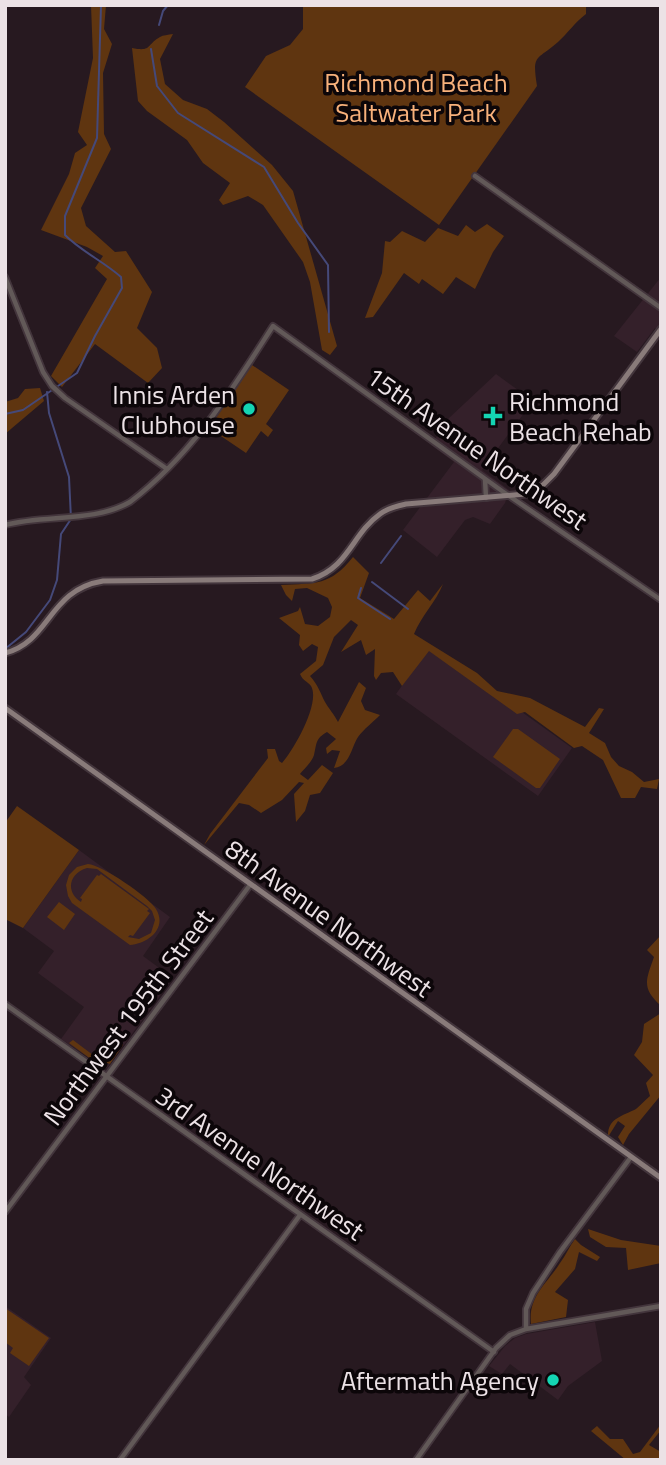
<svg xmlns="http://www.w3.org/2000/svg" width="666" height="1465" font-family="'Titillium Web',sans-serif">
<style>
.built{fill:#34202a}
.green{fill:#5f3510;fill-rule:evenodd}
.lines{fill:none;stroke-linecap:round;stroke-linejoin:round}
.stream{stroke:#454979;stroke-width:2}
.tertiary-casing{stroke:#43353c;stroke-width:8}
.secondary-casing{stroke:#43353c;stroke-width:9}
.tertiary{stroke:#625958;stroke-width:4.5}
.secondary{stroke:#897b7a;stroke-width:5}
.poi-dot{fill:#14d5b3;stroke:#0c0609;stroke-width:2.5}
.labels{text-anchor:middle;dominant-baseline:central;stroke-width:7;stroke-linejoin:round;paint-order:stroke}
.park-label{font-size:26px;fill:#f8b17b;stroke:#0c0609}
.poi-label{font-size:26px;fill:#ece2e6;stroke:#0c0609;text-anchor:end}
.street-label{font-size:26px;fill:#ece2e6;stroke:#0c0609}
</style>
<rect width="100%" height="100%" fill="#271920"/>
<!-- built -->
<path class="built" d="M661 277V333L655 328 637 352 614 336Z
M496 374 533 401 482 470 509 490 505 503 490 524 473 517 465 520 437 557 403 530 454 462 431 445 449 418Z
M430 646 572 748 538 796 396 694Z
M79 850 170 917 143 956 173 978 107 1068H104L61 1039 84 1007 38 973 54 951 23 928Z
M5 1306 51 1338 24 1377 31 1385 9 1417 5 1414Z
M595 1322 602 1361 568 1386 558 1400 510 1364 502 1374 489 1366 505 1346 515 1338 526 1334Z"/>
<!-- green -->
<path class="green" d="M91 5H106L104 29 112 44 103 73 104 134 111 149 81 208 86 226 115 252 126 251 152 292 137 328 157 348 162 368 148 383 95 344 62 387 51 376 107 279 95 268 103 256 87 247 41 230 69 174 75 153 87 145 78 132 93 58Z
M303 5H586V14C575 22 568 33 558 42 536 61 532 54 537 86L439 225 245 87 266 56 290 45 303 29Z
M173 34 160 59 165 84 183 100 207 109 224 122 272 165 293 191 337 346 330 355 322 350 310 282 303 262 263 205 248 196 223 205 219 200 230 183 203 163 187 140 147 111 138 101 132 48C152 52 146 45 160 37 163 35 168 35 173 34Z
M487 224 504 236 493 252 475 289 456 277 443 294 422 279 419 284 404 273 373 317 365 318 382 273 385 241 390 242 402 231 425 242 438 228 458 236 466 225 475 232Z
M252 365 289 390 266 424 273 430 268 437 261 431 246 453 209 428Z
M40 388 44 401 5 434V402L18 398 25 389Z
M353 557 369 573 360 598 394 619 418 590 430 601 443 584C436 602 421 616 414 634L477 673 497 691 530 698 585 727 599 708 604 709 589 733 605 743 611 757 619 766 632 772 644 782 659 779 657 789 641 787 635 798H621L603 760 582 746 574 748 525 712 517 714 429 651 402 686 393 672 381 673 376 680 374 676 375 649 366 655 361 640 341 652 358 625 351 620 334 637 323 665 310 676C318 685 320 692 325 702 329 709 334 714 338 722L359 682 366 688 361 701 365 710 380 715C373 722 364 729 358 737 351 748 350 766 334 768L340 751 332 750 327 754 326 748 336 739 327 732C315 739 317 743 314 755 312 762 304 769 300 774L308 780 322 765 333 773 320 793 310 795 305 811 296 822 294 794 304 783 299 782 282 800 261 813 249 805 239 803 204 845 210 834 268 758 267 749H275L279 761 282 763C293 751 321 703 311 686 307 681 303 681 300 674L316 661 318 647 312 644 303 651 299 645 300 635 279 618 298 611 300 607 305 624 318 626 330 617 332 607 328 598 307 588 295 589 292 601 286 595 281 585C316 583 330 586 353 557Z
M513 729H518L560 759 540 788H536L493 757Z
M17 806 79 850 23 928 5 919V823Z
M88 864C102 865 149 897 156 909 168 929 147 944 130 945L72 903 68 896 66 885 69 875 77 867ZM87 868 97 869 147 906 152 911 155 920 151 933 139 939 128 937 130 935 133 936 150 913 147 911 149 909 101 874 99 876 97 875 80 898 82 899 81 902C65 892 69 873 87 868Z
M59 902 75 914 64 930 47 917Z
M661 935V1006C641 988 646 980 654 957L647 950Z
M661 1013V1095L629 1134 623 1145 618 1137 625 1126 618 1121 608 1137C607 1118 623 1116 636 1109 641 1105 645 1100 650 1096L646 1083 653 1075 634 1055 642 1042 644 1024Z
M118 1030 119 1040 123 1045 110 1064 104 1062 99 1065 69 1043 73 1040 93 1055H99Z
M588 1229 621 1240 661 1246V1263L628 1270 626 1248 606 1247 590 1237Z
M575 1239 581 1245 600 1257 597 1261 579 1252 575 1269 555 1292 568 1300 566 1317 531 1324C528 1296 546 1285 560 1263 566 1255 569 1247 575 1239Z
M5 1308 49 1338 29 1366 10 1353 13 1348 5 1342Z
M661 1424V1430L649 1445 661 1452V1460H626L591 1431 597 1426 610 1439H623L633 1454 640 1452Z"/>
<g class="lines">
<!-- stream -->
<path class="stream" d="M159 25 163 11 168 5
M151 49 157 86 178 113 264 167 298 223 328 265 329 332
M5 414 23 410 77 373 95 336 122 288 121 277C103 261 82 252 65 235V216L97 138 101 5
M381 563 401 536
M372 582 408 609
M361 588 358 598 390 619
M5 649 26 632 50 600 57 580 61 534 71 519 69 477 49 413 47 392"/>
<defs>
<path id="tertiary" d="M475 176 661 308
M5 277 43 372 52 386 65 398 167 469
M485 479 486 498
M5 525C46 514 93 523 130 502 192 455 231 391 273 326L502 491 661 600
M5 1004 494 1352
M5 1212 250 885
M526 1329V1309L533 1293 560 1252 631 1157
M120 1460 300 1215
M416 1460 496 1348 510 1335 526 1329 661 1306"/>
<path id="secondary" d="M5 653C51 641 48 590 103 581L312 579C349 567 352 534 380 514 388 508 396 506 406 504L526 494 543 485 554 474 661 329
M5 708 661 1178"/>
</defs>
<!-- tertiary casing -->
<use href="#tertiary" class="tertiary-casing"/>
<!-- secondary casing -->
<use href="#secondary" class="secondary-casing"/>
<!-- tertiary -->
<use href="#tertiary" class="tertiary"/>
<!-- secondary -->
<use href="#secondary" class="secondary"/>
</g>
<!-- markers -->
<g class="poi-dot">
<circle cx="249" cy="409" r="7"/>
<path d="M489.5 405.5h7v7h7v7h-7v7h-7v-7h-7v-7h7z"/>
<circle cx="553" cy="1380" r="7"/>
</g>
<g class="labels">
<!-- park labels -->
<g class="park-label">
<text x="416" y="82">Richmond Beach<tspan x="416" dy="30">Saltwater Park</tspan></text>
</g>
<!-- poi labels -->
<g class="poi-label">
<text x="235" y="394">Innis Arden<tspan x="235" dy="30">Clubhouse</tspan></text>
<text x="509" y="401" text-anchor="start">Richmond<tspan x="509" dy="30">Beach Rehab</tspan></text>
<text x="539" y="1380">Aftermath Agency</text>
</g>
<!-- street labels -->
<g class="street-label">
<text transform="translate(477 448) rotate(35)">15th Avenue Northwest</text>
<text transform="translate(329 918) rotate(36)">8th Avenue Northwest</text>
<text transform="translate(128 1017) rotate(-53)">Northwest 195th Street</text>
<text transform="translate(260 1163) rotate(35)">3rd Avenue Northwest</text>
</g>
</g>
<!-- border -->
<rect width="666" height="1465" fill="none" stroke="#ece2e6" stroke-width="14"/>
</svg>
